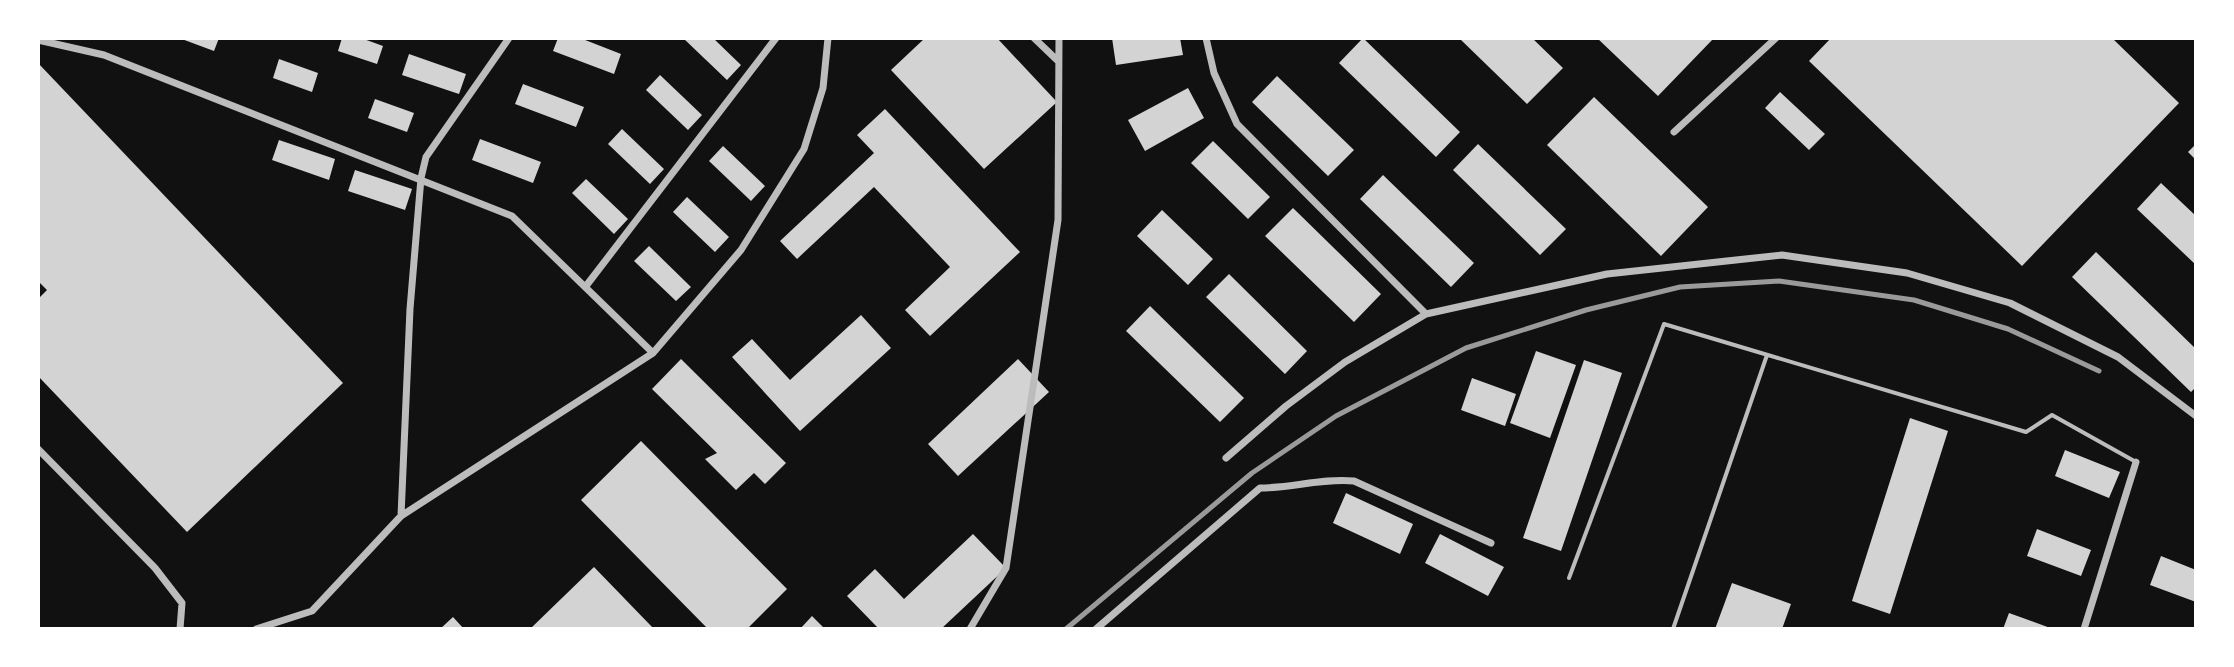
<svg xmlns="http://www.w3.org/2000/svg" width="2234" height="667" font-family="Roboto,sans-serif">
<style>
.building{fill:#d3d3d3}
.lines{fill:none;stroke-linecap:round;stroke-linejoin:round}
.service{stroke:#bcbcbc;stroke-width:4}
.minor{stroke:#bcbcbc;stroke-width:7}
.rail{stroke:#9a9a9a;stroke-width:5}
</style>
<rect width="100%" height="100%" fill="#111"/>
<!-- building -->
<path class="building" d="M179 38H219L214 51Z
M342 38H361L383 46 377 64 338 51Z
M558 38H580L621 54 614 74 553 51Z
M683 38H713L741 65 727 80Z
M925 38H997L1057 102 984 169 891 70Z
M1112 38H1180L1183 55 1116 65Z
M1363 38 1460 132 1436 157 1339 63Z
M1459 38H1532L1563 68 1527 104Z
M1597 38H1714L1658 96Z
M1831 38H2112L2179 103 2022 266 1809 61Z
M409 54 466 74 459 94 402 75Z
M279 59 318 73 312 92 273 78Z
M38 63 343 383 187 532 38 376V299L47 290 38 281Z
M660 75 702 115 688 130 646 90Z
M1277 76 1354 150 1328 176 1252 102Z
M523 84 584 107 576 127 515 104Z
M1188 88 1204 118 1145 151 1128 120Z
M1780 92 1825 134 1809 150 1765 108Z
M1594 97 1708 207 1661 256 1547 145Z
M375 99 414 113 407 132 368 118Z
M885 109 1020 252 930 336 905 310 950 267 874 187 797 259 780 241 874 153 857 135Z
M622 129 664 169 650 184 608 144Z
M480 139 541 162 533 183 472 160Z
M279 140 335 159 329 180 272 160Z
M1213 141 1270 197 1248 219 1191 163Z
M1478 144 1566 229 1540 255 1453 170Z
M2196 144V160L2188 152Z
M723 146 765 186 751 201 709 161Z
M355 170 412 189 405 210 348 191Z
M1383 175 1474 263 1451 287 1360 199Z
M586 179 628 219 614 234 572 193Z
M2161 183 2196 216V265L2137 209Z
M687 197 729 237 715 252 673 212Z
M1293 208 1381 294 1354 322 1265 236Z
M1162 210 1213 259 1188 285 1137 236Z
M649 246 691 287 676 301 634 261Z
M2096 252 2196 349V387L2191 392 2072 277Z
M1229 274 1307 351 1285 374 1206 297Z
M1150 306 1244 398 1220 422 1126 331Z
M861 315 891 348 800 431 732 357 752 339 790 380Z
M1536 351 1576 365 1550 438 1510 423Z
M681 359 786 463 765 484 754 473 736 490 705 459 717 453 652 389Z
M1018 359 1049 392 958 476 928 444Z
M1584 360 1622 373 1561 551 1523 538Z
M1472 378 1516 394 1505 426 1461 410Z
M1910 418 1948 431 1890 614 1852 601Z
M641 441 787 589 747 629H708L581 500Z
M2065 450 2120 472 2109 498 2055 476Z
M1346 493 1413 524 1400 554 1333 523Z
M2037 529 2091 550 2081 576 2027 556Z
M973 534 1006 568 941 629H879L847 596 875 569 904 599Z
M1440 534 1504 567 1488 596 1425 563Z
M2161 556 2196 570V602L2150 585Z
M594 567 654 629H530Z
M1732 583 1791 604 1782 629H1715Z
M2009 613 2053 629H2003Z
M812 616 825 629H800Z
M453 617 464 629H440Z"/>
<g class="lines">
<!-- service -->
<path class="service" d="M1569 578 1664 324 2026 432 2052 415 2136 462
M1673 629 1767 355"/>
<!-- minor -->
<path class="minor" d="M1034 38 1058 61
M1206 38 1214 73 1237 124 1426 314
M38 40 104 55 512 216 653 353 401 516 312 611 256 629
M1674 132 1776 38
M586 286 776 38
M653 353 741 250 804 149 823 88 828 38
M38 449 155 568 182 603 180 629
M1226 458 1286 406 1345 362 1426 314 1607 274 1782 255 1907 273 2010 303 2118 357 2196 416
M401 516 410 309 421 178 426 157 509 38
M970 629 1006 568 1058 220 1059 38
M1096 629 1260 488C1292 488 1322 478 1354 481L1491 543
M2084 629 2136 462"/>
<!-- rail -->
<path class="rail" d="M1066 629 1252 473 1336 416 1466 348 1586 310 1680 287 1779 281 1914 300 2008 329 2099 371"/>
</g>
<!-- border -->
<rect width="2234" height="667" fill="none" stroke="#ffffff" stroke-width="80"/>
</svg>
